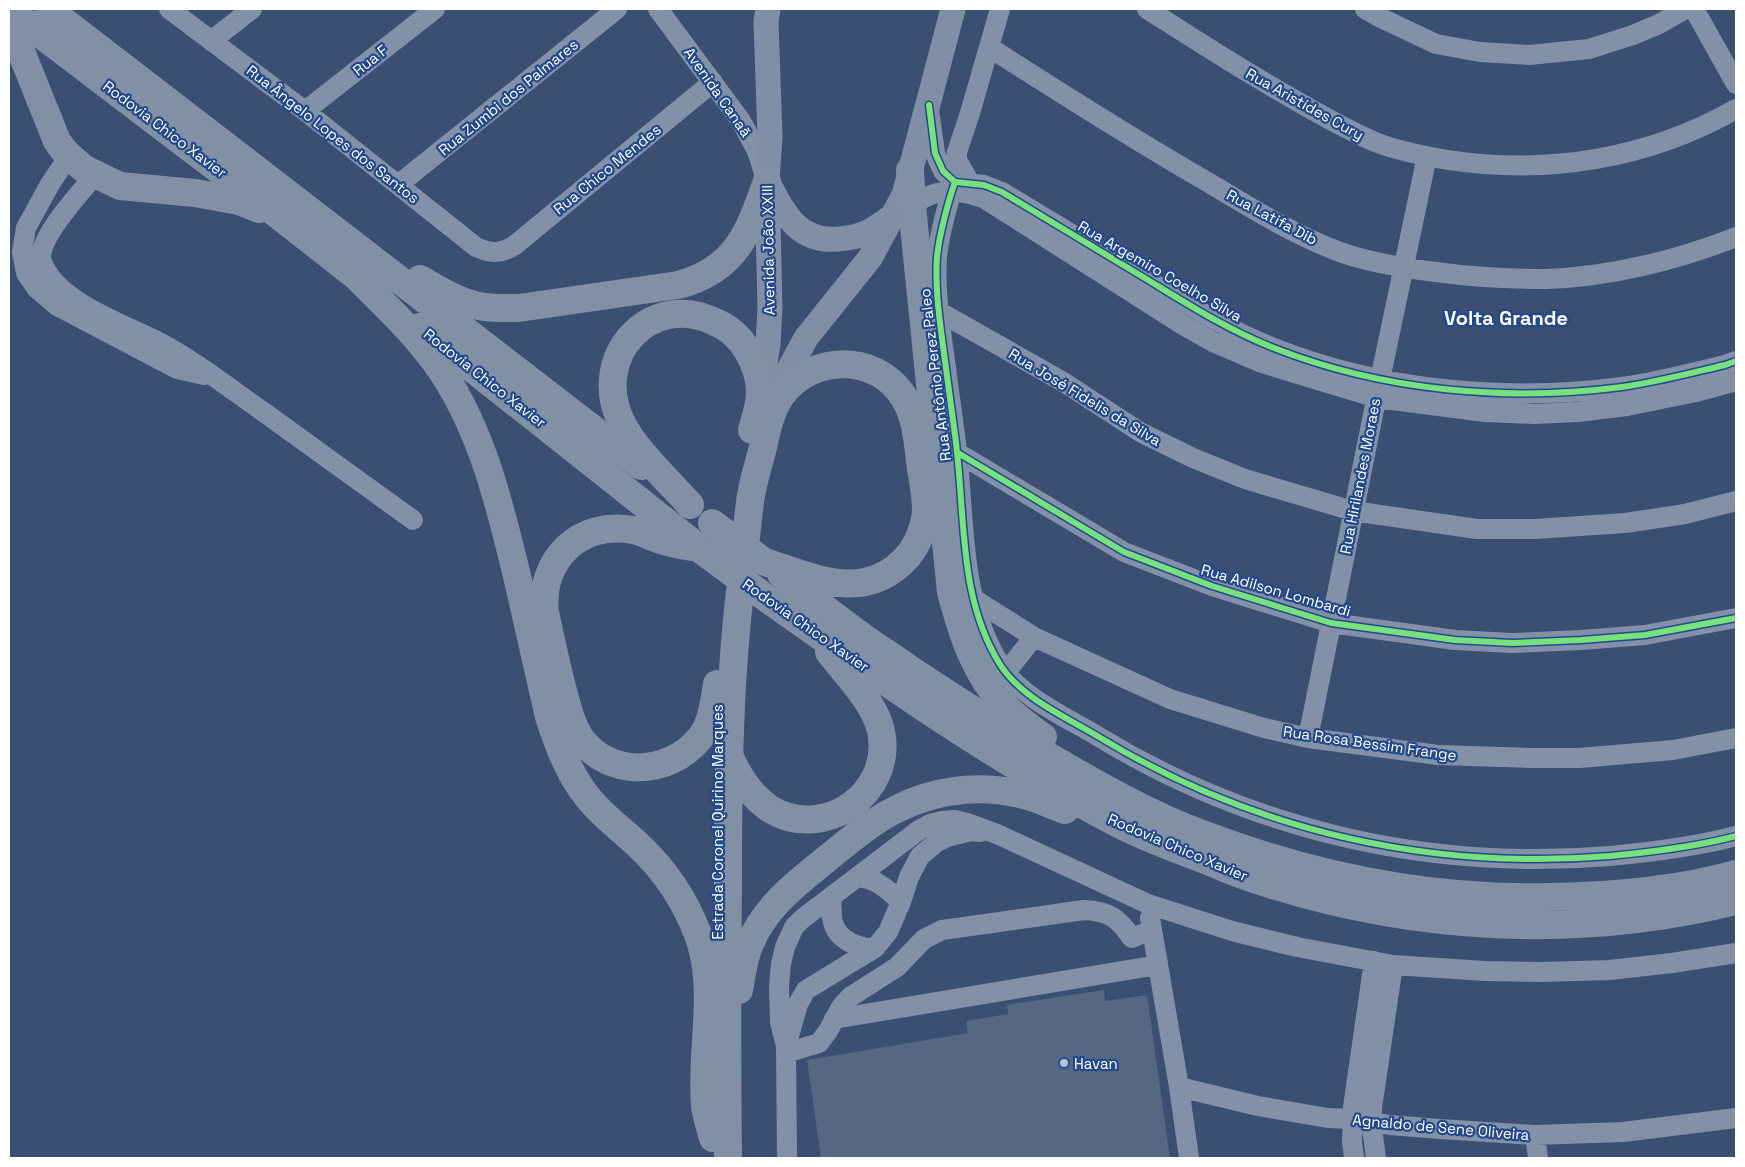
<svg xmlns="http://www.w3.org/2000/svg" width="1745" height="1167" font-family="'Space Grotesk',sans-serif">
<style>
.building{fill:#566784}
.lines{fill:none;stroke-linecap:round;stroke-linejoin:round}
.minor{stroke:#8290a8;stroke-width:20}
.major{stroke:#818fa6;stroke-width:25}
.highway{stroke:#8290a6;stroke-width:28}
.highway-bridge{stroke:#8290a6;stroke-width:28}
.cycleway-casing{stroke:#23498b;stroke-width:9}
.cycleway{stroke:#77e17e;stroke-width:6}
.poi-dot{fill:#bac1ce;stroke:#23498b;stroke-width:2}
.labels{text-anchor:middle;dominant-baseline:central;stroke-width:4.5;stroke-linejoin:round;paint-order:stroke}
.street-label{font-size:15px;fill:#fff;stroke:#23498b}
.poi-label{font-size:15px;fill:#fff;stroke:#23498b;text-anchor:start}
.district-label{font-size:20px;font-weight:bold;fill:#fff;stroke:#23498b}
</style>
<rect width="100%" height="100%" fill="#3b4f73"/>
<!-- building -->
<path class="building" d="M1104 990 1105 1001 1147 995 1170 1158H821L807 1060 968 1033 966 1021 1008 1014 1007 1005Z"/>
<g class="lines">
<!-- minor -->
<path class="minor" d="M169 9 305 111 476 247C491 254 501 254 515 245L713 82
M658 9 741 121 757 151 765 176
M1147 9C1194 39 1240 69 1288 96 1317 113 1345 129 1375 142 1398 151 1424 156 1448 160 1548 175 1648 159 1736 109
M1365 9 1381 18 1436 44 1480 52 1529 55 1589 49 1633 35 1659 24 1685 9
M1694 9 1736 84
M211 41 252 9
M989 47C1062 94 1135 140 1211 184 1253 209 1294 235 1340 252 1370 263 1404 268 1436 272 1472 277 1509 279 1546 279 1609 277 1678 260 1736 237
M929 110 935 153 943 171 949 177 955 182 984 185 1002 192C1051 221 1099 251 1148 280 1189 305 1230 331 1274 348 1383 391 1507 402 1622 387 1657 382 1691 373 1725 365L1736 361
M305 111 435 9
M69 156 50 184 26 228 22 252 26 273 37 289 57 306 177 369 204 375
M96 174C82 191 35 240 42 262 56 301 121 323 155 340 194 360 229 388 265 413 314 449 364 484 413 520
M955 182C948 202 939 236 937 257 935 287 939 316 943 346 947 376 951 406 955 435 966 513 957 597 1001 666 1023 699 1066 717 1099 737 1254 831 1429 871 1610 856 1652 852 1695 847 1736 836
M399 184 617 9
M968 192 970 183 957 160V152L970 113 1000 9
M902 212C909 208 915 203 922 199 943 187 964 191 985 199L1183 325 1213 342 1262 363 1377 398 1485 412 1534 414 1578 412 1627 406 1696 392 1736 381
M938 311 1065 383 1140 432 1193 458 1245 479 1353 511 1477 529H1535L1625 523 1685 514 1736 501
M958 453 1124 552 1212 586 1331 623 1455 640 1512 643 1581 640 1645 635 1736 618
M972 598 1034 637 1170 699 1264 728 1308 738 1438 755 1530 758H1579L1673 750 1736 738
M1006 672 1034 637
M1308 738 1380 380 1427 156
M858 877C877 879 887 889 901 902
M831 898C832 906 831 915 833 922 837 940 859 949 875 948
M1150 918 1179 1087 1189 1158
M834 1019 1158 965
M787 1043 798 1004 806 990 875 948 888 932 901 902 909 877 920 856 937 842 947 837 971 831 980 832
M786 1053 819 1043 828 1031 841 1007 850 997 897 967 924 939 942 930 1084 910C1109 911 1118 918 1132 938L1152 930
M1179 1087 1258 1106 1328 1118 1353 1119 1390 1125 1440 1129 1535 1135 1623 1132 1736 1118
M1535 1135 1538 1158
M787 1158 786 1046 780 1022 779 985 781 964 785 947 794 927 802 919 919 830 930 824 942 821 955 820 967 823 997 834 1148 904 1232 931 1297 947 1393 965 1485 971 1542 972 1610 970 1672 963 1736 953
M1354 1158 1352 1142 1353 1107 1374 961
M1376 1158 1371 1121 1372 1108 1393 965"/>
<!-- major -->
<path class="major" d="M768 183C785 214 798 243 839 239 848 238 858 237 866 233 875 229 884 222 893 216
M761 390 768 344 770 308 767 181 770 137 766 22 768 9
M776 400 787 373 806 338 870 258 904 195 953 9"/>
<!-- highway -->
<path class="highway" d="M48 9 641 466
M9 10 282 218 371 288
M11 12 18 44 57 141 65 152 83 168 120 186 195 193 239 201 259 209
M910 170 912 206 951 592C962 633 974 673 1004 705 1015 717 1029 727 1043 737
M357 277C387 307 419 337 443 373 483 434 500 506 517 576 528 623 538 670 549 717 558 744 568 772 586 795 600 814 621 829 638 845 664 869 684 899 697 932 719 987 700 1048 705 1105 706 1116 710 1127 713 1138
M420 279C438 289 458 302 479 306 492 309 506 308 519 308L678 285C736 270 749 232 767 181
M420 327 704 552
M690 505C668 480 633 449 620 419 592 357 648 292 713 321 728 327 739 336 747 350 755 363 760 378 760 393 760 405 755 419 752 430
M692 547C680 545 669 543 658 539 650 536 641 532 633 530 580 520 539 560 545 612 550 636 555 659 561 683 566 701 569 720 579 736 608 779 669 776 700 738 712 724 714 702 717 684
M781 574C805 593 830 613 855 631 873 645 893 657 911 670 956 700 1002 729 1048 756 1098 785 1148 814 1202 834 1313 876 1431 900 1550 897 1613 896 1675 891 1736 874
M769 600C881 679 993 759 1115 822 1145 838 1177 849 1208 861 1224 868 1240 875 1257 880 1411 931 1578 940 1736 901
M729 755C738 776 751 796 770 809 824 842 894 793 881 731 875 703 846 674 829 652
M739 990C742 976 743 960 749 946 764 907 798 882 829 857 850 840 872 821 897 809 940 787 991 783 1037 799 1046 802 1055 807 1065 810
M728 1158C727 1065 727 972 728 879 728 777 729 676 742 575 745 549 747 522 751 495 754 479 759 463 763 447 766 435 768 422 773 411 791 364 854 349 891 382 914 402 917 432 920 461 922 477 926 494 926 510 925 526 918 544 908 556 866 604 815 578 765 562"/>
<!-- highway-bridge -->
<path class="highway-bridge" d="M712 523 759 558
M704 552 769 600"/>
<defs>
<path id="cycleway" d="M929 105 935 153 943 171 955 182 984 185 1002 192C1051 221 1099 251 1148 280 1189 305 1230 331 1274 348 1383 391 1507 402 1622 387 1657 382 1691 373 1725 365L1736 361
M955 182C948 202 939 236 937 257 935 287 939 316 943 346 947 376 951 406 955 435 966 513 957 597 1001 666 1023 699 1066 717 1099 737 1254 831 1429 871 1610 856 1652 852 1695 847 1736 836
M958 453 1124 552 1212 586 1331 623 1455 640 1512 643 1581 640 1645 635 1736 618"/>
</defs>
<!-- cycleway casing -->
<use href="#cycleway" class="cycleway-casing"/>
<!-- cycleway -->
<use href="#cycleway" class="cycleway"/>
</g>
<!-- markers -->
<circle class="poi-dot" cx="1064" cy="1063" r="5"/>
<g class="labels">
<!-- street labels -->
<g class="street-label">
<text transform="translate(370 60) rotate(-38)">Rua F</text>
<text transform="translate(718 92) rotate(55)">Avenida Canaã</text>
<text transform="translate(508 97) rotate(-39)">Rua Zumbi dos Palmares</text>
<text transform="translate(1305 104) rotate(29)">Rua Aristídes Cury</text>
<text transform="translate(165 129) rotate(37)">Rodovia Chico Xavier</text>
<text transform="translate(333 134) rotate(38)">Rua Ângelo Lopes dos Santos</text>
<text transform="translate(607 169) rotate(-39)">Rua Chico Mendes</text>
<text transform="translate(1272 217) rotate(28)">Rua Latifa Dib</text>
<text transform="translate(768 250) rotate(-91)">Avenida João XXIII</text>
<text transform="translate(1160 271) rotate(30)">Rua Argemiro Coelho Silva</text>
<text transform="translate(935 375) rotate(-97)">Rua Antônio Perez Paleo</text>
<text transform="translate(485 378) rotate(38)">Rodovia Chico Xavier</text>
<text transform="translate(1085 397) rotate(31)">Rua José Fidelis da Silva</text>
<text transform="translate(1360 476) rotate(-79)">Rua Hirilandes Moraes</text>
<text transform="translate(1276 590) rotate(16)">Rua Adilson Lombardi</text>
<text transform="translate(806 625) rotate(35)">Rodovia Chico Xavier</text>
<text transform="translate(1370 743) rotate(8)">Rua Rosa Bessim Frange</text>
<text transform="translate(717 822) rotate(-90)">Estrada Coronel Quirino Marques</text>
<text transform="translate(1178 847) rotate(23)">Rodovia Chico Xavier</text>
<text transform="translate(1441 1127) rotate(5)">Agnaldo de Sene Oliveira</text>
</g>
<!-- poi labels -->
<g class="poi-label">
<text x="1074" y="1063">Havan</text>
</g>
<!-- district labels -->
<g class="district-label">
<text x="1506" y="318">Volta Grande</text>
</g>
</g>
<!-- border -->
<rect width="1745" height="1167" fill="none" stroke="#ffffff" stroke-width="20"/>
</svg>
